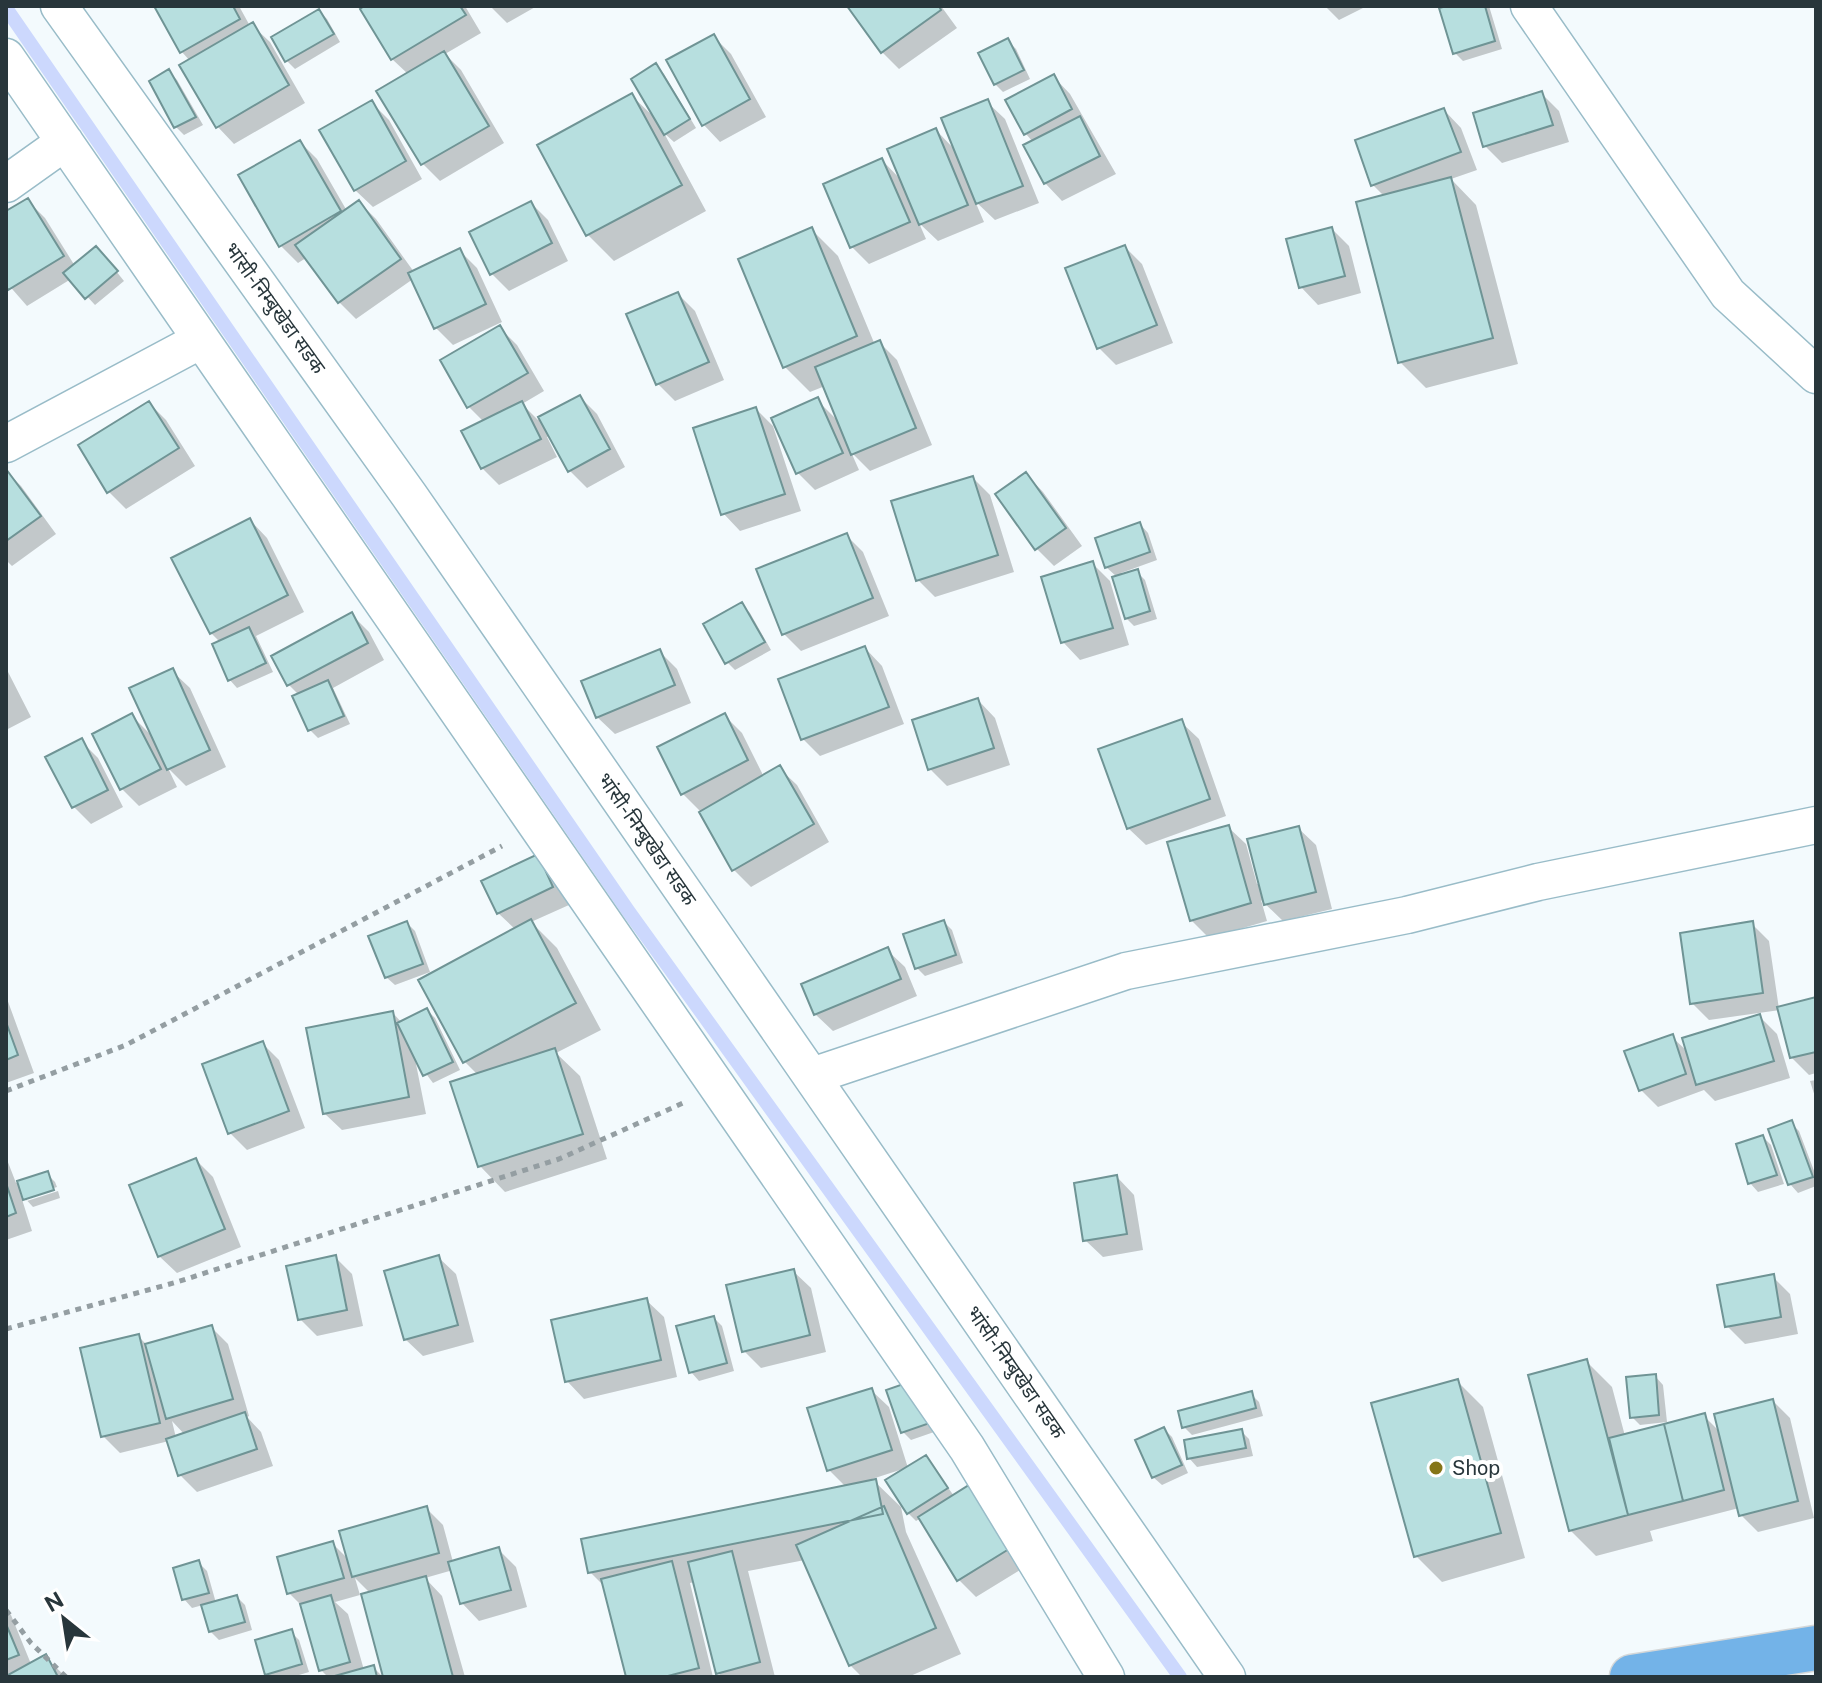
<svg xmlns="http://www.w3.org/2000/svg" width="1822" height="1683" font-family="'Public Sans','Noto Sans Devanagari',sans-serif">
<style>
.shadow{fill:#0003;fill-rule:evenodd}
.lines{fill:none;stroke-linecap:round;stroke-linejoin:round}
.stream{stroke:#ccd8fd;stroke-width:14}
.building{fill:#b7dfdf;stroke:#6f9495;stroke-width:2}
.minor-casing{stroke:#99bcc8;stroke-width:39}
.trunk-casing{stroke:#d4d7d8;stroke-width:47}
.path{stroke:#949ea2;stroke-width:5;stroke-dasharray:6 6;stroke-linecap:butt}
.minor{stroke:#fff;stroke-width:36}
.trunk{stroke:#73b3e8;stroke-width:44}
.poi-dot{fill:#857518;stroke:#fff;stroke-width:3}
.labels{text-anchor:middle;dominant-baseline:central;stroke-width:8;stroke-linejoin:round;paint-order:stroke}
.street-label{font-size:20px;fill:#28363b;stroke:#fff}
.poi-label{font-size:20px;fill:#28363b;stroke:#fff;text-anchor:start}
</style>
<rect width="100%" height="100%" fill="#f3fafd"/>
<!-- shadow -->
<path class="shadow" d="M156 6H239L250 26 252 25 270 42 305 103 234 144 217 126 190 61 182 52Z
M368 6H465L481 33 445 54 461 70 504 143 440 181 423 164 379 91 408 74 392 59Z
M490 6H537L507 23Z
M849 6H941L957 28 899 69 882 52Z
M1325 6H1367L1339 20Z
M1454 6H1489L1502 49 1463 61 1455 53Z
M319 11 327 19 340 42 295 69 287 61Z
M714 37 731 54 766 117 720 142 703 124Z
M1008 41 1016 49 1030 79 1003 92 995 84Z
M656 66 664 74 696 128 674 142 664 133 706 211 614 261 588 235 540 146 632 96 656 119Z
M169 72 177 80 203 125 184 135 176 127Z
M1053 76 1070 94 1116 174 1062 201 1045 183 1033 142 1026 134Z
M1542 94 1559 111 1569 142 1502 163 1485 146Z
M987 102 1005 119 1039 203 995 220 975 201 984 222 938 241 919 223 926 239 869 264 852 247 882 160 902 181 936 130 956 151Z
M372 103 389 120 422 179 373 207 355 190Z
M1444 110 1461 128 1477 170 1451 179 1476 205 1518 364 1426 388 1400 362 1385 197 1373 185Z
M300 142 317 159 347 211 359 202 376 219 414 272 460 251 477 268 502 322 453 345 436 328 413 279 356 319 339 302 306 258 298 263 281 246 241 176Z
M27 200 45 218 75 266 104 256 124 281 95 305 71 279 27 306 6 282V213Z
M531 203 548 220 568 261 509 291 492 274 472 233Z
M1332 229 1349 246 1361 293 1318 305 1301 287Z
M812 230 838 256 875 345 880 343 897 360 932 445 870 471 851 452 859 470 815 490 798 473 817 400 839 422 825 386 810 392 784 366Z
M1125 247 1142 264 1173 343 1116 365 1099 348Z
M678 294 695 311 724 380 675 401 658 384Z
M500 328 517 345 544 391 522 404 538 420 580 397 597 414 625 467 587 488 570 471 550 435 547 437 557 457 499 485 482 468 484 422 469 407 442 361Z
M149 403 166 420 195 466 126 509 109 492Z
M756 409 773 426 801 511 740 531 723 513Z
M6 471 21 486 56 534 12 566 6 560Z
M1026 474 1043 492 1082 546 1054 566 1037 549 998 494Z
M973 478 990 495 1014 572 935 597 918 580Z
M250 520 267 538 304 612 256 636 273 672 237 688 229 679 220 642 211 633Z
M1140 524 1148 533 1157 560 1121 573 1122 576 1137 572 1145 580 1157 619 1134 626 1126 618 1117 577 1106 567Z
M846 535 863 552 889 616 801 651 784 634Z
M1092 563 1110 581 1129 645 1080 660 1063 642 1043 579Z
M742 605 750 613 771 650 735 670 727 662Z
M352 615 369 632 384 660 333 688 350 724 318 738 310 730 295 697 299 695 289 685Z
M865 648 882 666 904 724 820 756 803 739Z
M659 651 677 669 691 703 615 734 597 717Z
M6 668 31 717 6 730Z
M172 671 190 688 226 767 186 786 168 768 177 787 139 806 122 789 132 716 154 738Z
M978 700 995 718 1010 765 947 786 930 769Z
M724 715 742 733 764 777 779 768 797 785 829 842 751 887 734 870 701 812 683 794Z
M1181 722 1199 739 1226 816 1146 845 1128 828Z
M81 741 98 758 123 807 91 824 74 807 48 758Z
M1228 827 1246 844 1257 884 1260 883 1298 828 1316 845 1332 909 1283 921 1261 900 1267 921 1209 938 1191 920Z
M537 857 555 874 569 905 531 922 557 948 601 1030 556 1053 580 1076 607 1159 505 1192 480 1166 478 1075 465 1062 516 930 498 913Z
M944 922 952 930 963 963 925 976 916 967Z
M407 923 415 931 430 972 395 985 386 977Z
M1752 924 1769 941 1779 1009 1816 1000V1073L1809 1075 1791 1057 1780 1010 1709 1020 1692 1003Z
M887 950 905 967 917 996 833 1031 815 1014Z
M6 996 34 1073 6 1083Z
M427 1010 435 1018 460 1070 433 1083 415 1059 426 1114 342 1130 324 1113 393 1013 402 1023Z
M1760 1017 1777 1034 1790 1078 1715 1101 1704 1090 1658 1107 1641 1090 1672 1037 1689 1053Z
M262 1043 279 1060 305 1128 247 1150 230 1133Z
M1816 1080V1100L1810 1081Z
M1791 1123 1799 1131 1816 1176V1186L1798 1193 1790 1184Z
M1763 1137 1771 1145 1784 1184 1758 1192 1750 1183 1738 1145Z
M6 1157 16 1183 47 1174 55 1182 57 1187 27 1196V1201L58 1191 60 1198 33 1207 20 1193 32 1231 6 1240Z
M196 1160 213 1177 241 1247 177 1273 159 1256Z
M1117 1177 1134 1195 1143 1250 1103 1257 1085 1240Z
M335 1257 352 1274 363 1326 317 1336 300 1319Z
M438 1257 456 1274 474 1342 423 1356 405 1339Z
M793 1271 811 1288 826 1352 761 1368 744 1351Z
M1773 1277 1790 1294 1798 1334 1745 1344 1727 1326Z
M646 1300 664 1317 677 1377 584 1399 567 1381Z
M714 1318 722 1326 734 1371 699 1381 691 1372Z
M211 1327 228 1344 249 1416 247 1417 261 1432 273 1466 197 1492 180 1475 169 1441 120 1453 103 1436 138 1336 147 1345ZM172 1421 185 1435 176 1438Z
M1586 1361 1612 1387 1625 1436 1704 1416 1720 1432 1773 1401 1790 1418 1814 1518 1758 1532 1741 1515 1739 1508 1650 1531 1653 1541 1596 1556 1570 1530Z
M1655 1376 1663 1385 1667 1422 1640 1425 1632 1417Z
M1457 1381 1483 1407 1525 1558 1442 1582 1416 1556Z
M915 1382 937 1431 911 1440 903 1432Z
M871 1390 889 1407 908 1468 926 1457 954 1496 969 1487 1025 1567 976 1597 959 1580 921 1518 916 1521 908 1513 906 1468 872 1479 901 1507 906 1532 961 1654 908 1677H862L850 1665 805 1560 748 1571 775 1677H722L718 1673 695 1582 690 1583 713 1677H629L606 1588 590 1572 846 1487 829 1470Z
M1251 1394 1259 1402 1263 1416 1192 1435 1184 1427Z
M1164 1429 1172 1437 1188 1473 1162 1485 1153 1477Z
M1241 1431 1249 1439 1253 1456 1197 1467 1189 1458Z
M426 1508 443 1525 453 1562 498 1549 516 1567 527 1607 479 1621 462 1603 453 1570 425 1578 442 1596 465 1677H385L371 1594 355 1578 360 1595 335 1602 348 1614 364 1670 373 1667 383 1677H328L321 1670 303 1607 289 1593 333 1544 349 1560Z
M199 1563 207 1571 216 1603 237 1597 245 1605 252 1630 219 1640 210 1631 203 1605 192 1608 184 1599Z
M6 1610 11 1615 31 1664 45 1657 66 1677H6Z
M291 1632 299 1640 309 1672 299 1675 301 1677H270L267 1674Z"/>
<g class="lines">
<!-- stream -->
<path class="stream" d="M6 8 629 912 1180 1677"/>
</g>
<!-- building -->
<path class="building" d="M154 6H233L240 19 180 53Z
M364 6H460L466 15 391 60 360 9Z
M847 6H939L941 10 881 53Z
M1447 6H1485L1495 41 1453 54 1439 8Z
M319 9 334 34 285 62 271 37Z
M253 22 289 85 216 128 179 65Z
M714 34 750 99 702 126 666 60Z
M1008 38 1024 70 994 85 978 53Z
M444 51 489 126 421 165 376 91Z
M656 63 690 119 664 135 631 79Z
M169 69 196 117 174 128 149 81Z
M1054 74 1072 109 1024 135 1005 100Z
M1542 91 1553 125 1483 147 1473 113Z
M632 93 682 185 586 236 537 145Z
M988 99 1023 186 976 204 941 118Z
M372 100 406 161 354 191 319 130Z
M1444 108 1461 152 1371 186 1355 140Z
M1080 116 1100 156 1044 184 1023 145Z
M936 128 968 205 919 225 887 149Z
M300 140 341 211 279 247 238 175Z
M882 158 910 222 850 248 823 184Z
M1451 177 1493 338 1398 363 1356 202Z
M28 198 64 256 8 290 6 286V211Z
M359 200 401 259 338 303 295 245Z
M531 201 552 243 490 275 469 232Z
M812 227 857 336 783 368 738 259Z
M1332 227 1345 276 1299 288 1286 239Z
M1125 245 1157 325 1097 349 1065 268Z
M96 246 118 271 85 299 63 273Z
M460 248 486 304 434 329 408 273Z
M678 292 709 362 656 385 626 314Z
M500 325 528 373 467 408 440 360Z
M880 340 916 428 851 455 815 367Z
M580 395 610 449 568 472 538 417Z
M818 397 843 453 796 474 771 418Z
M149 401 179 448 107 493 78 445Z
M522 401 541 439 481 469 461 431Z
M756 407 785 494 721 515 693 428Z
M6 469 41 516 6 541Z
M1026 472 1066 528 1035 550 995 494Z
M973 476 998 555 916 581 891 501Z
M250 518 288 595 210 634 171 558Z
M1140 522 1150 552 1105 568 1095 538Z
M847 533 873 598 782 635 756 569Z
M1093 561 1113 628 1061 643 1041 577Z
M1138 569 1150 611 1125 619 1112 577Z
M742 602 765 642 725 664 703 624Z
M352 612 368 643 287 686 271 656Z
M249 627 266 663 228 681 212 644Z
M865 646 889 707 801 740 778 679Z
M660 649 675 685 596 718 581 681Z
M173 668 210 750 167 770 129 688Z
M328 680 344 716 308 731 292 696Z
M978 698 994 748 928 770 912 720Z
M132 713 161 769 120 790 92 734Z
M725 713 748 760 681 795 657 747Z
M1182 719 1210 799 1127 829 1098 749Z
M82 738 108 790 72 808 45 757Z
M780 765 814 824 732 871 699 812Z
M1229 825 1251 903 1190 921 1167 842Z
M1299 826 1316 892 1264 905 1247 839Z
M538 854 553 887 497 914 481 881Z
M531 919 576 1003 463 1063 418 980Z
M944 920 956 955 915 969 903 934Z
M407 921 423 964 385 978 368 936Z
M1753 921 1763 993 1690 1004 1680 933Z
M888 947 901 979 814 1015 801 984Z
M1816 997V1052L1790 1058 1777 1007Z
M427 1008 453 1062 423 1076 397 1023Z
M393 1011 409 1097 323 1114 306 1028Z
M1760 1014 1774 1061 1696 1085 1682 1038Z
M6 1022 18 1055 6 1060Z
M1673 1034 1686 1074 1639 1091 1624 1051Z
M263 1041 289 1111 228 1134 202 1064Z
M555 1048 583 1134 478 1167 450 1082Z
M1792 1120 1813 1177 1788 1185 1768 1129Z
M1763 1135 1777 1175 1748 1184 1736 1144Z
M196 1158 225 1229 158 1257 129 1185Z
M48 1171 54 1190 23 1200 17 1181Z
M1117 1175 1127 1234 1083 1241 1074 1183Z
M6 1183 16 1213 6 1217Z
M336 1255 347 1310 298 1320 286 1266Z
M439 1255 458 1325 404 1340 384 1271Z
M794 1269 810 1335 742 1352 726 1285Z
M1774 1274 1781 1317 1725 1327 1717 1285Z
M647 1298 661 1360 565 1382 551 1320Z
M714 1316 727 1363 689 1373 676 1326Z
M212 1325 233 1399 166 1419 145 1344Z
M139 1334 160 1423 101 1437 80 1348Z
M1587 1359 1628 1515 1569 1531 1528 1375Z
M1656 1374 1659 1415 1630 1418 1626 1377Z
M1458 1379 1501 1533 1414 1557 1371 1403Z
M915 1380 930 1423 901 1433 886 1390Z
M872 1388 892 1450 827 1471 807 1408Z
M1252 1391 1256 1408 1182 1428 1178 1411Z
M1773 1399 1798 1501 1739 1516 1714 1414Z
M245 1412 257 1449 178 1476 166 1439Z
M1705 1413 1724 1490 1683 1501 1664 1424Z
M1664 1424 1683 1501 1628 1515 1609 1438Z
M1164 1427 1182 1465 1152 1478 1135 1440Z
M1242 1429 1246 1448 1187 1459 1184 1440Z
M926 1455 948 1488 907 1514 885 1480Z
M876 1479 883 1514 588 1573 581 1539Z
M969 1485 1009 1549 957 1581 918 1517Z
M427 1506 439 1553 352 1577 339 1531Z
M884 1506 936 1628 849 1666 796 1545Z
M333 1541 344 1578 287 1594 277 1557Z
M499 1547 511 1590 460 1604 448 1562Z
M732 1551 760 1662 716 1674 688 1562Z
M199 1560 209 1593 182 1600 173 1568Z
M672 1561 699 1668 664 1677H626L601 1579Z
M426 1576 453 1677H383L361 1594Z
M237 1595 245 1622 209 1632 201 1605Z
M331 1595 350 1662 319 1671 300 1604Z
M6 1624 19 1655 6 1660Z
M292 1629 302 1664 265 1675 255 1640Z
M46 1654 58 1677H6V1676Z
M374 1665 377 1677H331Z"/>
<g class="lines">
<defs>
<path id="minor" d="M59 6 409 495 1227 1677
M1529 6 1728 294 1816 375
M6 57 967 1448 1106 1677
M6 184 65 142
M6 444 201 340
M812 1076 1126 971 1407 915 1538 882 1816 825"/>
<path id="trunk" d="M1632 1677 1816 1648"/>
</defs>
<!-- minor casing -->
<use href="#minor" class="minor-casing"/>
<!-- trunk casing -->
<use href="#trunk" class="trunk-casing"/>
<!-- path -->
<path class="path" d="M6 1091 126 1045 502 846
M6 1329 177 1282 559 1159 683 1103
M6 1610 31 1643 66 1677"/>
<!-- minor -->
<use href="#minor" class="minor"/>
<!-- trunk -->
<use href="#trunk" class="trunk"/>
</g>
<!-- markers -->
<circle class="poi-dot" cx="1436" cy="1468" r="8"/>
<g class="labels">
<!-- street labels -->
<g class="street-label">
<text transform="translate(275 308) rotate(54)">भांसी-निम्बुखेडा सडक</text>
<text transform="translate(647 839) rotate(55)">भांसी-निम्बुखेडा सडक</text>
<text transform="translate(1016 1372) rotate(55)">भांसी-निम्बुखेडा सडक</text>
</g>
<!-- poi labels -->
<g class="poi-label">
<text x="1452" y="1468">Shop</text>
</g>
</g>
<!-- border -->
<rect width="1822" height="1683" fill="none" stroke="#28363b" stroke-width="16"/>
<!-- north arrow -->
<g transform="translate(64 1619) rotate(330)" stroke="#ffffff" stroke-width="6" paint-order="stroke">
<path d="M0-6L14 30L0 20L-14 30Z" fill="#28363b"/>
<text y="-12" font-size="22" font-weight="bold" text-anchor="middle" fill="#28363b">N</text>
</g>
</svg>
